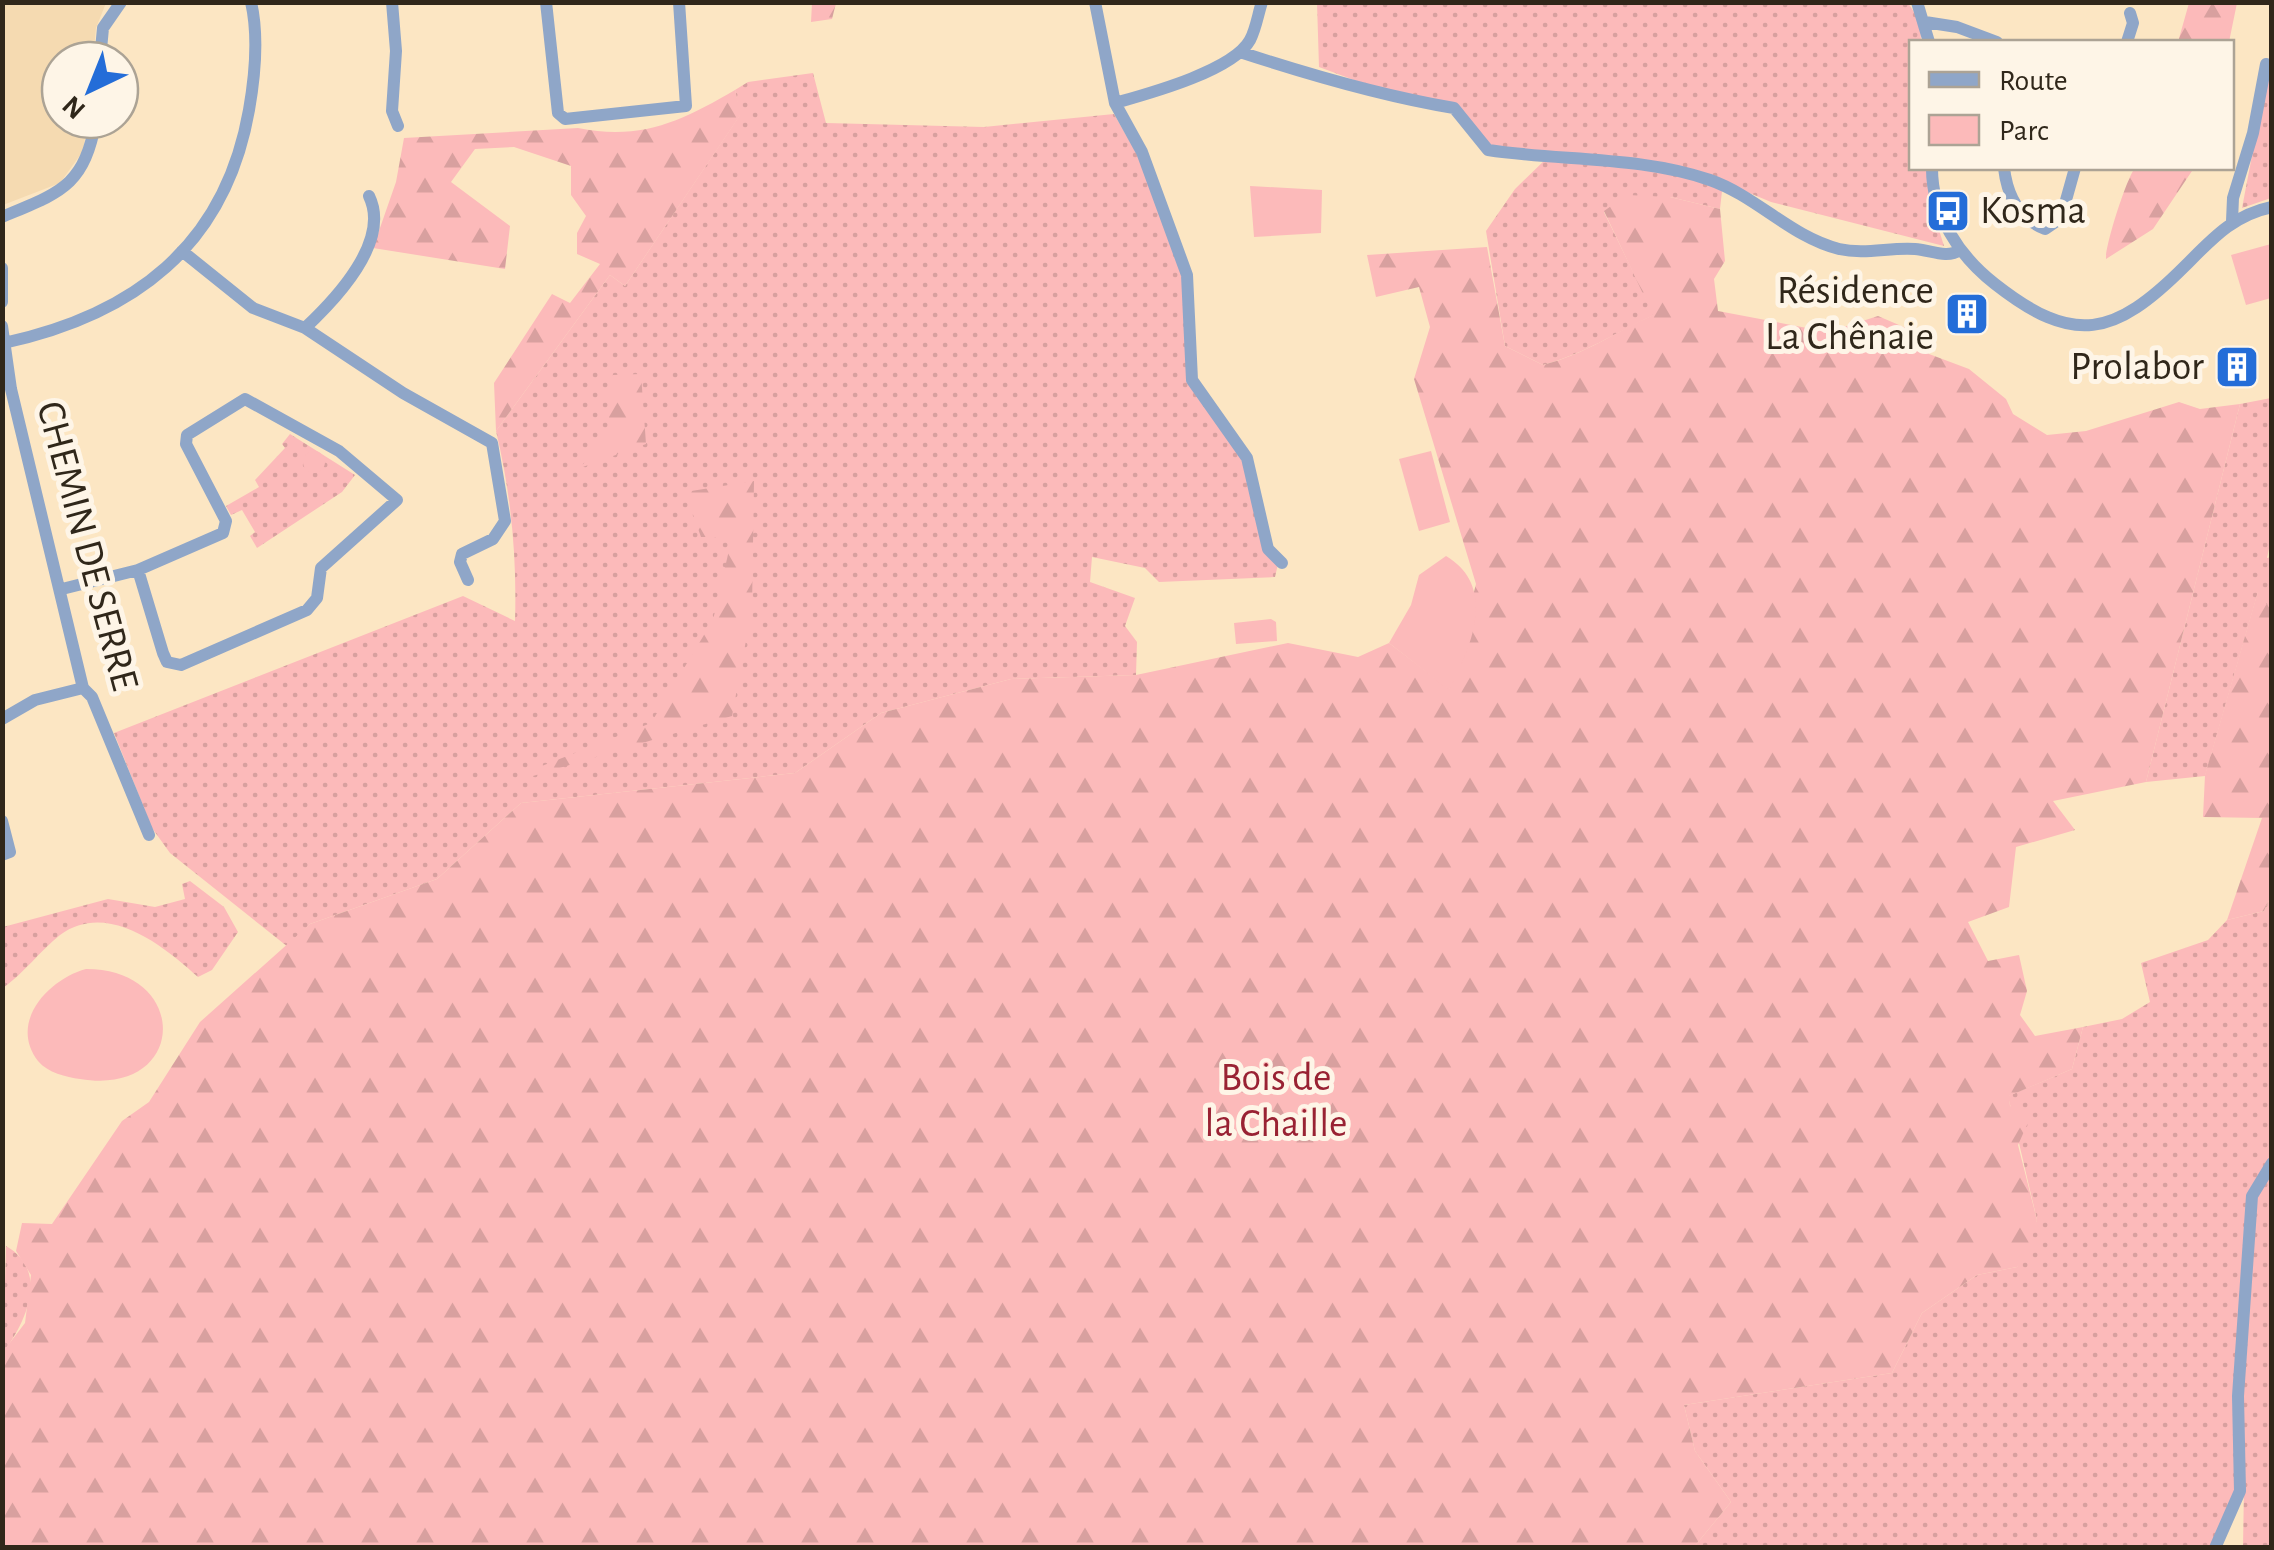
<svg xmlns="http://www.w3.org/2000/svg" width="2274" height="1550" font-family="'Alegreya Sans',sans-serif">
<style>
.built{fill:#f5dab1}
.grass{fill:url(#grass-dots)}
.forest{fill:url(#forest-firs)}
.green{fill:#fcbaba}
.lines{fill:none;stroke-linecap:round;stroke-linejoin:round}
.street{stroke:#8fa6c8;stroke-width:12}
.labels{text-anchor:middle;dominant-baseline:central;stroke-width:10;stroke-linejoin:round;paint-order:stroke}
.poi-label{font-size:40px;fill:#30271a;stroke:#fef5e7;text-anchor:end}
.street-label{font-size:40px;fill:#30271a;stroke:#fef5e7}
.park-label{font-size:40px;fill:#923;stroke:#fef5e7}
</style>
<defs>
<pattern id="grass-dots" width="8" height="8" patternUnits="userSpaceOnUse" patternTransform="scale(2.5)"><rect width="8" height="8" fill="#fcbaba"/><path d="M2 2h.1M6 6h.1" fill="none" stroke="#d8a09f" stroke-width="1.8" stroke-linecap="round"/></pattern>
<pattern id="forest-firs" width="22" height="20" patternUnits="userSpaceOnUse" patternTransform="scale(2.5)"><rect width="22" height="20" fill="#fcbaba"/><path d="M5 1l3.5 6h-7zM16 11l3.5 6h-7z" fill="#d8a09f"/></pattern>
</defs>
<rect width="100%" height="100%" fill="#fce6c3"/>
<!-- built -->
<path class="built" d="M3 3H106L96 28 93 60H60V120H88L83 151 60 183 3 205Z"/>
<!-- grass -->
<path class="grass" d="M1317 3H1908L1920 21 1921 42H1912V168H1928L1930 201 1944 246 1771 202 1723 182 1720 209 1670 197 1604 212 1654 315C1613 334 1586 353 1543 365L1505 346 1486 231 1515 189 1548 157 1489 146 1460 107 1389 93 1319 67Z
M2271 56V198L2242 208Z
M813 73 826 123 984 127 1114 114 1138 156 1183 277 1191 385 1238 450 1278 564 1275 577 1159 582 1145 568 1092 557 1090 582 1135 598 1125 626 1137 642 1136 675 1011 679 881 713 795 773 521 803 437 879 310 924 288 947 170 853 152 828 114 733 463 596 515 621C517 557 511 493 496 431L610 275 625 286 740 115 735 90 748 82Z
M2271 398 2272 535 2267 558 2271 557V612L2258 592 2205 776 2146 782 2240 404Z
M290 434 355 475 342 492 257 548 250 536 255 532 242 510 231 515 226 506 259 487 255 480 285 448 282 444Z
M190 881 224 907 238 932 212 970 198 977C164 946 107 900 60 935 40 951 24 973 3 988V927L108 899 155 907 185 899 182 884Z
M2271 896V1547H2243L2244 1488 2210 1547H1694L1731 1502 1695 1451 1684 1405 1892 1373 1922 1313 1977 1275 2017 1267 2037 1220 2008 1096 2072 1069 2083 1027 2122 1019 2150 1002 2141 963 2208 940 2227 920 2264 911Z
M6 1246C50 1271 26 1322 3 1353Z"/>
<!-- forest -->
<path class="forest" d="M812 3H836L832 19 811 22Z
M2189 3H2237L2229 42H2178Z
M735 90 741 114 625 286 610 275 496 431 494 383 552 294 570 303 600 264 577 254V233L586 216 571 195V166L514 147 475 149 451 182 510 226 505 269 373 248 396 182 404 138 578 128C641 141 682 121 735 90Z
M2135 168H2194L2153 229 2106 259C2105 246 2127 177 2135 168Z
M1627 195 1670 197 1720 209 1725 261 1714 279 1718 311 1828 332 1878 316 1927 337 1929 354 1969 369 2006 399 2013 414 2047 435 2086 431 2179 402 2200 409 2240 404 2146 782 2053 801 2075 830 2016 847 2009 907 1968 922 1988 961 2019 955 2027 991 2020 1015 2035 1036 2083 1027 2072 1069 2009 1096 2010 1106 2031 1116 2018 1145 2037 1220 2027 1255 2017 1267 1977 1275 1922 1313 1892 1373 1684 1405 1695 1451 1731 1502 1694 1547H3L2 1353 25 1323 31 1275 16 1251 22 1223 52 1224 122 1121 149 1102 200 1022 310 924 437 879 521 803 795 773 881 713 1011 679 1136 675 1288 643 1358 657 1389 643 1449 689 1476 584 1414 379 1430 327 1419 287 1376 297 1367 255 1487 247 1505 346 1543 365C1585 354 1614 333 1653 315L1604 211Z
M641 374 646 444 580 468 607 435 613 375Z
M754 481 752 608 732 716 523 779 524 773 651 723 713 620 732 537H701L685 492Z
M2258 591 2272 612 2271 896 2264 911 2227 920 2262 818 2203 817 2205 775Z"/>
<!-- green -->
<path class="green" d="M1250 186 1322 190 1321 233 1254 237Z
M2271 244V298L2246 305 2231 255Z
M303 462a11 11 0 1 1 22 0a11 11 0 1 1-22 0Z
M1431 451 1450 522 1419 531 1399 459Z
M1446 556C1498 587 1471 647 1449 690L1389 643 1411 605 1419 575Z
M1271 619 1276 622 1277 641 1236 644 1234 623Z
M86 969C191 969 188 1097 80 1079 66 1077 48 1073 38 1061 8 1022 49 979 86 969Z"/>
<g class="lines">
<!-- street -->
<path class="street" d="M392 2 396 51 392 111 398 126
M546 2 558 113 565 119 686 106 679 2
M1095 2 1115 103 1142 152 1187 275 1192 380 1247 458 1268 549 1282 563
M1917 2 1929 42
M1925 22 1957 27 1997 42
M2127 42 2133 23 2130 13
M1240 52C1310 75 1381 96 1454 108L1488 150C1560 161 1641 156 1710 180 1756 196 1791 237 1839 249 1865 255 1890 247 1915 249 1930 250 1947 259 1960 250
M100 60 103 28 121 2
M1115 103C1147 94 1233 71 1250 40 1256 29 1258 14 1262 2
M1932 168C1932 215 1959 256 1995 284 2074 346 2114 337 2185 266 2212 239 2233 215 2272 207
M2004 168C2007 194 2018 218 2045 229L2061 218 2075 168
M2 217C61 192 84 187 96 120
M2232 221 2233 198 2253 133 2266 64
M182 251 253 308 305 328 403 393 492 443 505 521 493 539 462 554 460 562 468 580
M2 268V302
M2 326 11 389 83 688 92 697 149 835
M305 328C336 299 391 241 369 196
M4 343C133 315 225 247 249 110 255 76 259 37 251 2
M62 589 138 570 223 533 226 521 186 444 187 435 245 399 339 451 397 500 321 568 317 598 307 610 181 665 167 662 163 653 138 570
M2 719 35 700 83 688
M2 821 10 852 2 855
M2215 1548 2240 1491 2238 1396 2252 1196 2272 1163"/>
</g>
<!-- icons -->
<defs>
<symbol id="bus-square" viewBox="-11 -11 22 22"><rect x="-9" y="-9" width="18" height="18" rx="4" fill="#246dd8" stroke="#fef5e7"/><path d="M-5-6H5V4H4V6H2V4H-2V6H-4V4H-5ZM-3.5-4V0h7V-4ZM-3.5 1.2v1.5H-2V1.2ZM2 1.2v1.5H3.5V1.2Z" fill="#fff"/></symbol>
<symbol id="building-square" viewBox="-11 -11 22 22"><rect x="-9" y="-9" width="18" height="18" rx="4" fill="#246dd8" stroke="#fef5e7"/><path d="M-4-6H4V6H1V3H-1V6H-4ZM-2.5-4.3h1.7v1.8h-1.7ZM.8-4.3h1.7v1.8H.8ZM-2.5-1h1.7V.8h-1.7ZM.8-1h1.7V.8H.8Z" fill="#fff"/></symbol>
</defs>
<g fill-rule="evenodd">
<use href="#bus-square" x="1923" y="186" width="50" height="50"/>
<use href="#building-square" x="1942" y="289" width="50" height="50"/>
<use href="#building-square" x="2212" y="342" width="50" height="50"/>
</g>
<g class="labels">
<!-- poi labels -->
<g class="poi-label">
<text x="1980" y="211" text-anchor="start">Kosma</text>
<text x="1934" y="291">Résidence<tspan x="1934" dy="46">La Chênaie</tspan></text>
<text x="2204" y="367">Prolabor</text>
</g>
<!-- street labels -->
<g class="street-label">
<text transform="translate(87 546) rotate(75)">CHEMIN DE SERRE</text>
</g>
<!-- park labels -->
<g class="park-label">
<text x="1276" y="1078">Bois de<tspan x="1276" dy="46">la Chaille</tspan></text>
</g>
</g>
<!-- border -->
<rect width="2274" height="1550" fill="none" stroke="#30271a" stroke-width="10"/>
<!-- legend -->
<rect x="1909" y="40" width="325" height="130" fill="#fef5e7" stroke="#aca395" stroke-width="2.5"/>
<rect x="1929" y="72" width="50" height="15" fill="#8fa6c8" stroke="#aca395" stroke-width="2.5"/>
<text x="1999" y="90" font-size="30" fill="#30271a">Route</text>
<rect x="1929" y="115" width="50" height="30" fill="#fcbaba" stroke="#aca395" stroke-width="2.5"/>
<text x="1999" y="140" font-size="30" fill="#30271a">Parc</text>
<!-- north arrow -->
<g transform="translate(90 90) rotate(223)"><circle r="48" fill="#fef5e7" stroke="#aca395" stroke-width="2.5"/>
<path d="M0-8L18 38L0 25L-18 38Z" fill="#246dd8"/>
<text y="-15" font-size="28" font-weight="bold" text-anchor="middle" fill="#30271a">N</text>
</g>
</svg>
